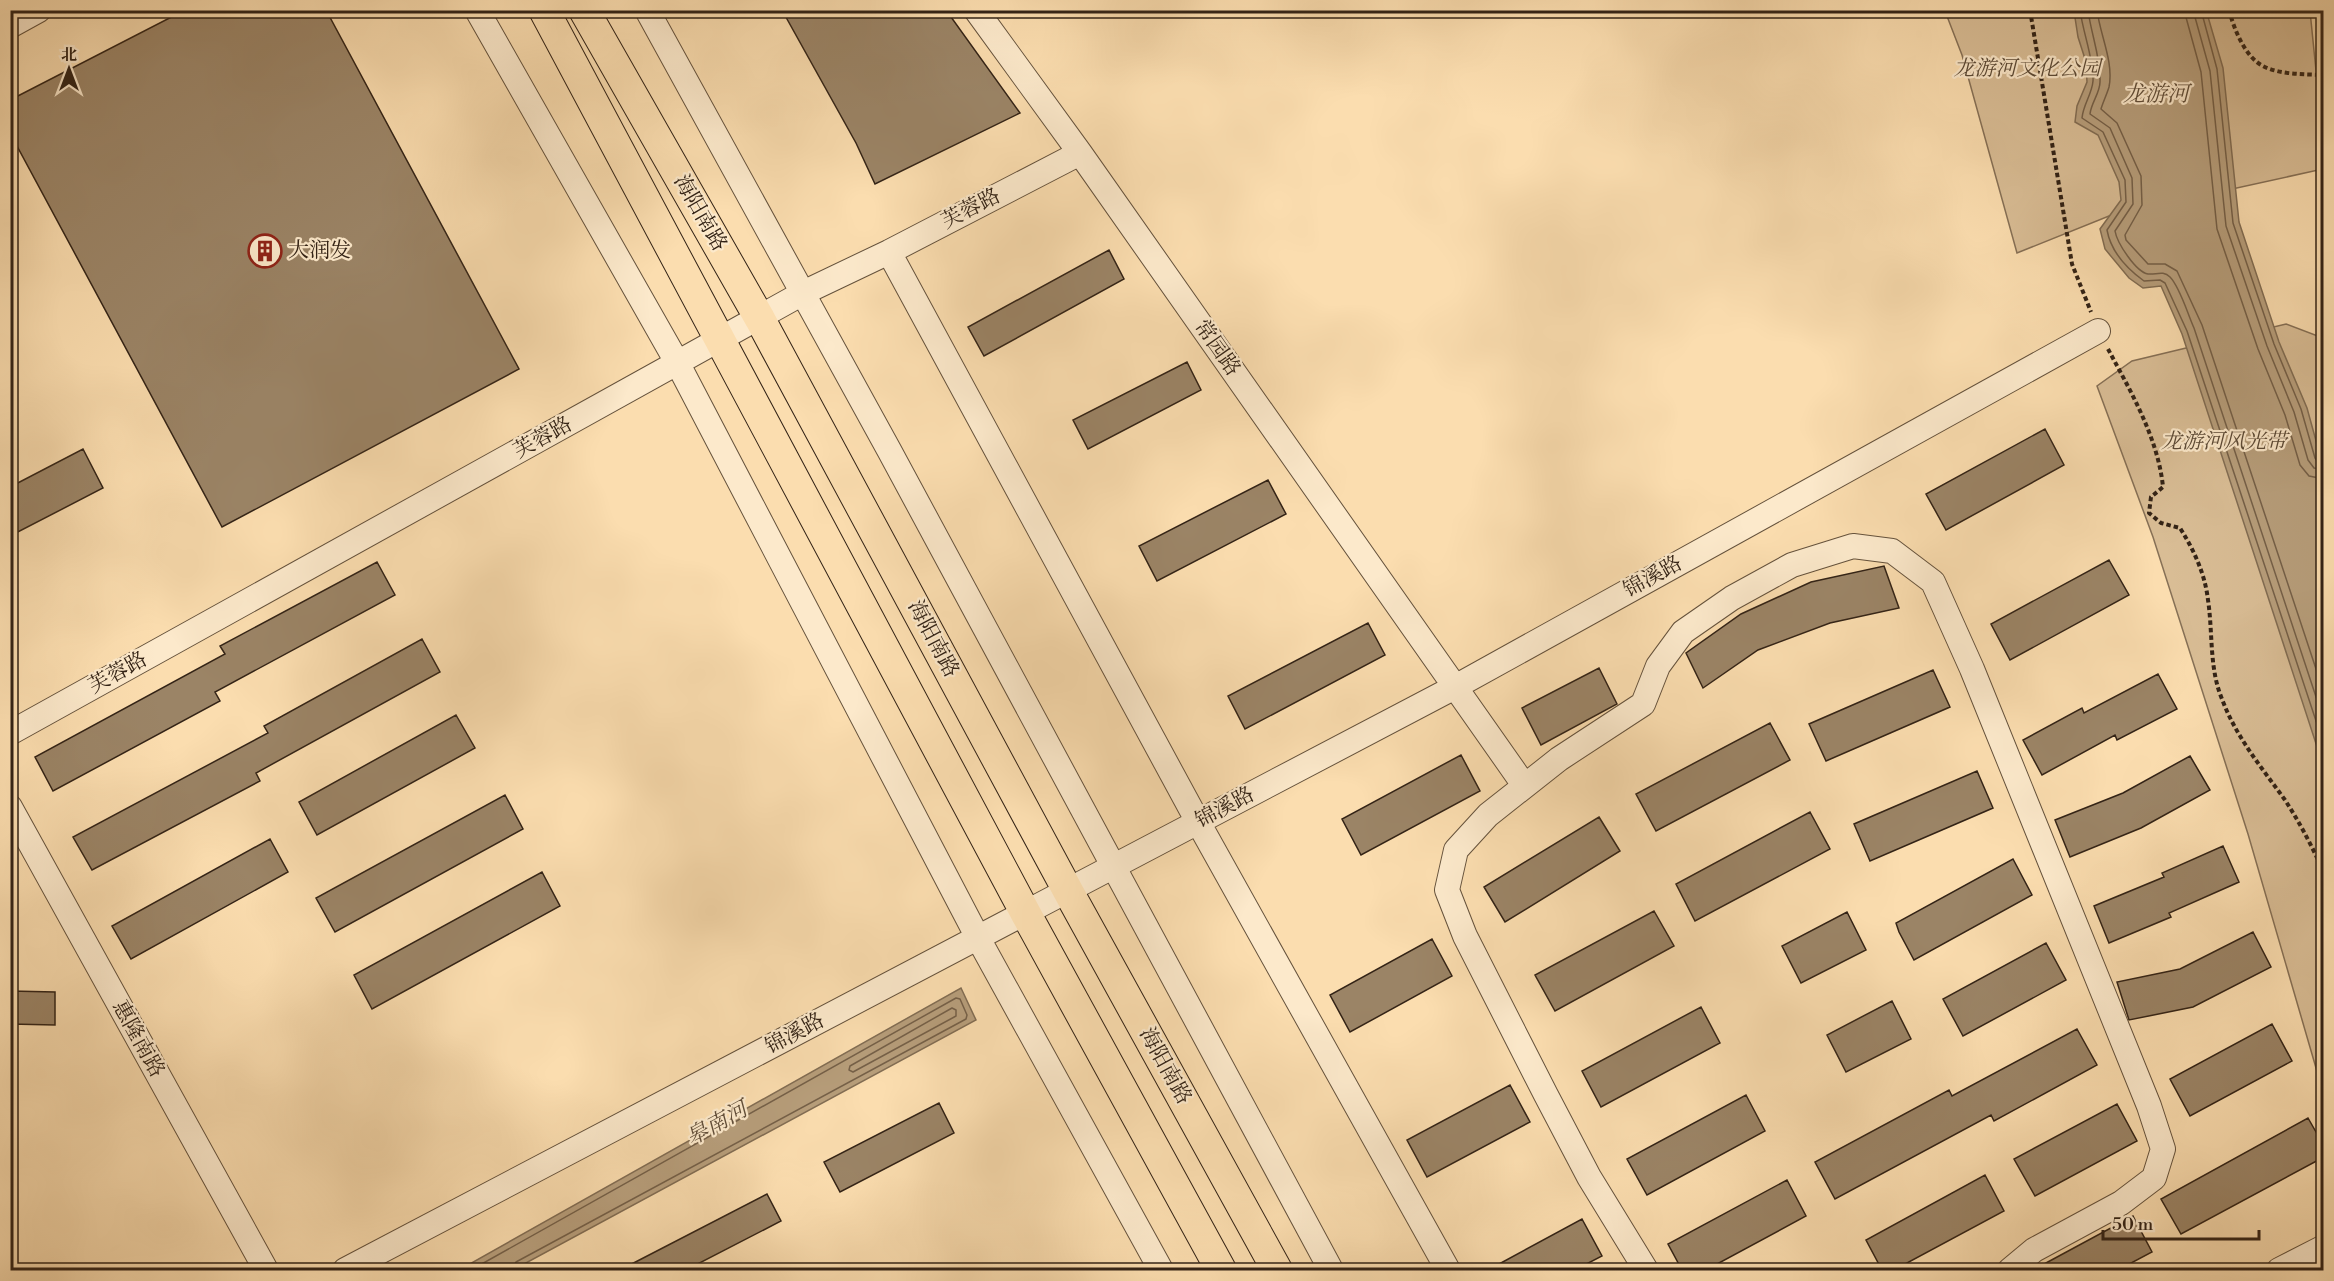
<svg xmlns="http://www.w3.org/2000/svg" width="2334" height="1281" font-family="'Libre Bodoni','Noto Serif SC',serif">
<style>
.green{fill:#d9bd95;stroke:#867056;stroke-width:1.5}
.water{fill:#b79e7b;stroke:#826d53;stroke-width:1.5}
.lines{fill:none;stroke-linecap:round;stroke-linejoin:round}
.shore{stroke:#756048;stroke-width:1.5}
.building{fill:#9b8466;stroke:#332316;stroke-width:1.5}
.minor-casing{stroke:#65523c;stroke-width:26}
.major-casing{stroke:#332316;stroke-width:32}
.path{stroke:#332316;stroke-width:4;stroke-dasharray:4.5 3;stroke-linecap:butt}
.minor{stroke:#fce9cb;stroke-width:24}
.major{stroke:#fbddaf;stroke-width:30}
.labels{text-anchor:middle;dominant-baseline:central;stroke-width:4.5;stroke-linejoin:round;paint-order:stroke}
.park-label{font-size:21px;font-style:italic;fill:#5c4a36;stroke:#fce9cb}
.street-label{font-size:21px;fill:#332316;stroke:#fce9cb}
.poi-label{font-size:21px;fill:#332316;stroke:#fce9cb;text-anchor:start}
.water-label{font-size:22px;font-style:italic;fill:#614e39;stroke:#fce9cb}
</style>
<rect width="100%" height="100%" fill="#fbddaf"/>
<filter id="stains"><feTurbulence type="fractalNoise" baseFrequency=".00333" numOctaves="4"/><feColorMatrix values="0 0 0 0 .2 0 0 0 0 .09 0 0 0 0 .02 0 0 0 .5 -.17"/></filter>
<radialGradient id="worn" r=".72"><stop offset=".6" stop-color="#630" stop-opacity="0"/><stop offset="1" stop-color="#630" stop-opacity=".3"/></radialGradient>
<!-- green -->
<path class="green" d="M1945 11H2310L2323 140V169L2109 216 2017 253 1962 55Z
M2286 324 2323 338V1092L2248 834 2153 537 2097 386 2132 361Z"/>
<!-- water -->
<path class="water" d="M2206 10 2223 68 2239 222 2279 342 2307 408 2323 466V765L2182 334 2161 286 2143 288 2129 278 2105 249 2100 229 2121 200 2119 182 2098 135 2075 122 2077 106 2087 82 2086 62 2078 37 2074 11Z
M961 988 976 1020 513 1270H459Z"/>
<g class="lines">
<!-- shore -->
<path class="shore" d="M2080 10C2083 33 2094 60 2093 81 2092 94 2083 105 2082 118L2103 132 2125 180 2126 202 2107 230C2111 252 2126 268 2144 281L2160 280 2165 283 2187 331 2324 745
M2088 10C2091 34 2101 58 2100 82 2100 93 2091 103 2090 114L2110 128 2132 178 2133 204 2115 231C2117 243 2136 272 2148 274 2156 275 2163 270 2170 277 2180 287 2188 315 2194 328L2324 721
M2097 10C2100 35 2114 62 2109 87 2107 94 2103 102 2101 109L2117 123 2141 176 2142 205 2125 235 2126 240 2148 264H2165L2177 271 2202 325 2324 693
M2184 10 2201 72 2217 229 2258 349 2285 415 2300 465 2309 476 2324 479
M2193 10 2210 71 2226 226 2267 346 2294 412 2308 460 2314 468 2324 470
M2201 10 2217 69 2233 223 2274 344 2301 409 2315 458 2318 462 2324 463
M952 1008 956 1010V1016L853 1072 849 1070 850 1066Z
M471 1270 956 998 960 999 967 1015 966 1019 516 1262 512 1270"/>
</g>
<!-- building -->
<path class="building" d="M185 10H326L519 369 222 527 10 133V100Z
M782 10H946L1020 113 875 184 856 143Z
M1109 250 1124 279 984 356 968 327Z
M1187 362 1201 390 1088 449 1073 420Z
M2045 429 2064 465 1946 530 1926 494Z
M83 449 103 488 10 536V487Z
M1268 480 1286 514 1157 581 1139 546Z
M2109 560 2129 595 2010 660 1991 624Z
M377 562 395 595 215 692 220 701 53 791 35 757 225 654 220 646Z
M1884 566 1899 608 1830 623 1758 650 1703 688 1686 653 1741 614 1811 582Z
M1368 623 1385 655 1245 729 1228 696Z
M422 639 440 672 256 773 260 781 92 870 73 837 268 733 264 726Z
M1599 668 1617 704 1541 745 1522 708Z
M1933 670 1950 707 1826 761 1809 724Z
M2158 674 2177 709 2117 740 2115 735 2042 775 2023 740 2082 708 2084 713Z
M456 715 475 748 317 835 299 802Z
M1770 723 1790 760 1656 831 1636 794Z
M1461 755 1480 791 1361 855 1342 819Z
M2190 756 2210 790 2141 828 2070 857 2055 820 2123 793Z
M1977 771 1993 808 1870 861 1854 824Z
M505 795 523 829 335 932 316 898Z
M1810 812 1830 849 1695 921 1676 884Z
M1599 817 1620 851 1505 922 1484 887Z
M270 839 288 872 131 959 112 926Z
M2223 846 2239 882 2169 913 2171 917 2109 943 2094 906 2164 877 2162 873Z
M2013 859 2032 895 1914 960 1899 932 1896 923Z
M542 872 560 906 372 1009 354 975Z
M1654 911 1674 946 1555 1011 1535 975Z
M1847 912 1866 950 1801 983 1782 946Z
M2253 932 2271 967 2193 1007 2129 1020 2117 982 2180 969Z
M1432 939 1452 976 1350 1032 1330 995Z
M2046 943 2066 980 1963 1036 1943 999Z
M10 991 55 992V1025L10 1024Z
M1892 1001 1911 1039 1846 1072 1827 1035Z
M1701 1007 1720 1043 1601 1107 1582 1071Z
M2272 1024 2292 1061 2190 1116 2170 1079Z
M2077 1029 2097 1065 1994 1121 1991 1115 1835 1199 1815 1162 1949 1090 1952 1096Z
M1510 1085 1530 1122 1427 1177 1407 1140Z
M1746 1095 1765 1131 1647 1195 1627 1159Z
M939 1103 954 1133 840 1192 824 1162Z
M2117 1104 2137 1141 2035 1196 2014 1159Z
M2308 1118 2324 1146V1157L2181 1234 2161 1199Z
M1985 1175 2004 1211 1894 1270H1882L1866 1240Z
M1787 1180 1806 1216 1706 1270H1682L1668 1244Z
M767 1194 781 1221 686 1270H620Z
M2133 1216 2152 1252 2118 1270H2033Z
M1582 1219 1602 1256 1575 1270H1488Z"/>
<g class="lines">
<defs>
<path id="minor" d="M477 10 678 364 978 938 1161 1270
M647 10 889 450 1331 1270
M976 10 1080 153 1524 785
M10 26 39 10
M889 252 1198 822 1448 1270
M10 733 803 293 889 252 1080 153
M10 807 266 1270
M345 1270 1455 687 2098 331
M1646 1270 1589 1177 1546 1095 1465 936 1447 890 1456 850 1488 815 1559 759 1643 704 1658 666 1683 632 1732 598 1792 565 1853 546 1892 551 1933 582 1972 669 2149 1106 2163 1149 2154 1178 2121 1203 2034 1250 2010 1270
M2279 1270 2324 1247"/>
<path id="major" d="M544 10 1026 914 1221 1270
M584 10 760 319 1068 891 1277 1270"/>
</defs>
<!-- minor casing -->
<use href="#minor" class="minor-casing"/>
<!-- major casing -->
<use href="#major" class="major-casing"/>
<!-- path -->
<path class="path" d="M2030 10 2072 264 2091 312
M2229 10C2234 29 2245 57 2263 66 2280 75 2305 74 2324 75
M2108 349C2131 392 2158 438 2163 487L2151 497 2149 513 2161 523 2180 528C2194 550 2205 574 2208 600 2213 633 2209 668 2222 699 2236 737 2262 768 2285 800 2300 823 2313 848 2324 873"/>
<!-- minor -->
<use href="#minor" class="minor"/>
<!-- major -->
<use href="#major" class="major"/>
</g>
<!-- icons -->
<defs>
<symbol id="building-ring" viewBox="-11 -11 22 22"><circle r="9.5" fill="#fce9cb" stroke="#8f2418" stroke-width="1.5"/><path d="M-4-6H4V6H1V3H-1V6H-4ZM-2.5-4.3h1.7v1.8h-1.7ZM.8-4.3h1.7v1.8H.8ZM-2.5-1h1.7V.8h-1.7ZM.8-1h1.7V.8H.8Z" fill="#8f2418"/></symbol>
</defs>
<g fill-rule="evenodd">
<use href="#building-ring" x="246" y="232" width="38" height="38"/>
</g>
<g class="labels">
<!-- park labels -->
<g class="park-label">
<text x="2027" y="69">龙游河文化公园</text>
<text x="2224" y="442">龙游河风光带</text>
</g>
<!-- street labels -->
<g class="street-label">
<text transform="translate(971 209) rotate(-27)">芙蓉路</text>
<text transform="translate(700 213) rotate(60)">海阳南路</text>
<text transform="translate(1217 348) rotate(55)">常园路</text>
<text transform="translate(543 438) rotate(-29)">芙蓉路</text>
<text transform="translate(1653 577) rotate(-29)">锦溪路</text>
<text transform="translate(933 639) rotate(62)">海阳南路</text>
<text transform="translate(118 673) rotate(-29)">芙蓉路</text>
<text transform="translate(1225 808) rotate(-28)">锦溪路</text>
<text transform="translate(795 1034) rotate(-28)">锦溪路</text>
<text transform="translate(138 1039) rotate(61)">惠隆南路</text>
<text transform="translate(1165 1066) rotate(61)">海阳南路</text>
</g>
<!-- poi labels -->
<g class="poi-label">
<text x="288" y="251">大润发</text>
</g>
<!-- water labels -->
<g class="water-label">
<text x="2156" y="94">龙游河</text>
<text transform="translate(717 1124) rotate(-29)">皋南河</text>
</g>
</g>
<!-- margin -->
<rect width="2334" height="1281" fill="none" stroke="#fbddaf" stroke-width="36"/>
<rect x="12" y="12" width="2310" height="1257" fill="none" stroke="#332316" stroke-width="3"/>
<rect x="18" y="18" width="2298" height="1245" fill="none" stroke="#332316" stroke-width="1.5"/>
<!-- north arrow -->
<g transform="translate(69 69)" stroke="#fce9cb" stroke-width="4.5" paint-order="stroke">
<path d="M0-4.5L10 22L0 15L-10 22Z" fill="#332316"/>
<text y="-9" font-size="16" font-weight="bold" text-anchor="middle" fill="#332316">北</text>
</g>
<!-- scale -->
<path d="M2103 1230v9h156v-9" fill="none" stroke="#332316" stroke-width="3"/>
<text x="2112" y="1230" font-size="18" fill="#332316" stroke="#fce9cb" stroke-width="4.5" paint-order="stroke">50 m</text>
<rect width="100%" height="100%" filter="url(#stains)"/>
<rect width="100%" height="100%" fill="url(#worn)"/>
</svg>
